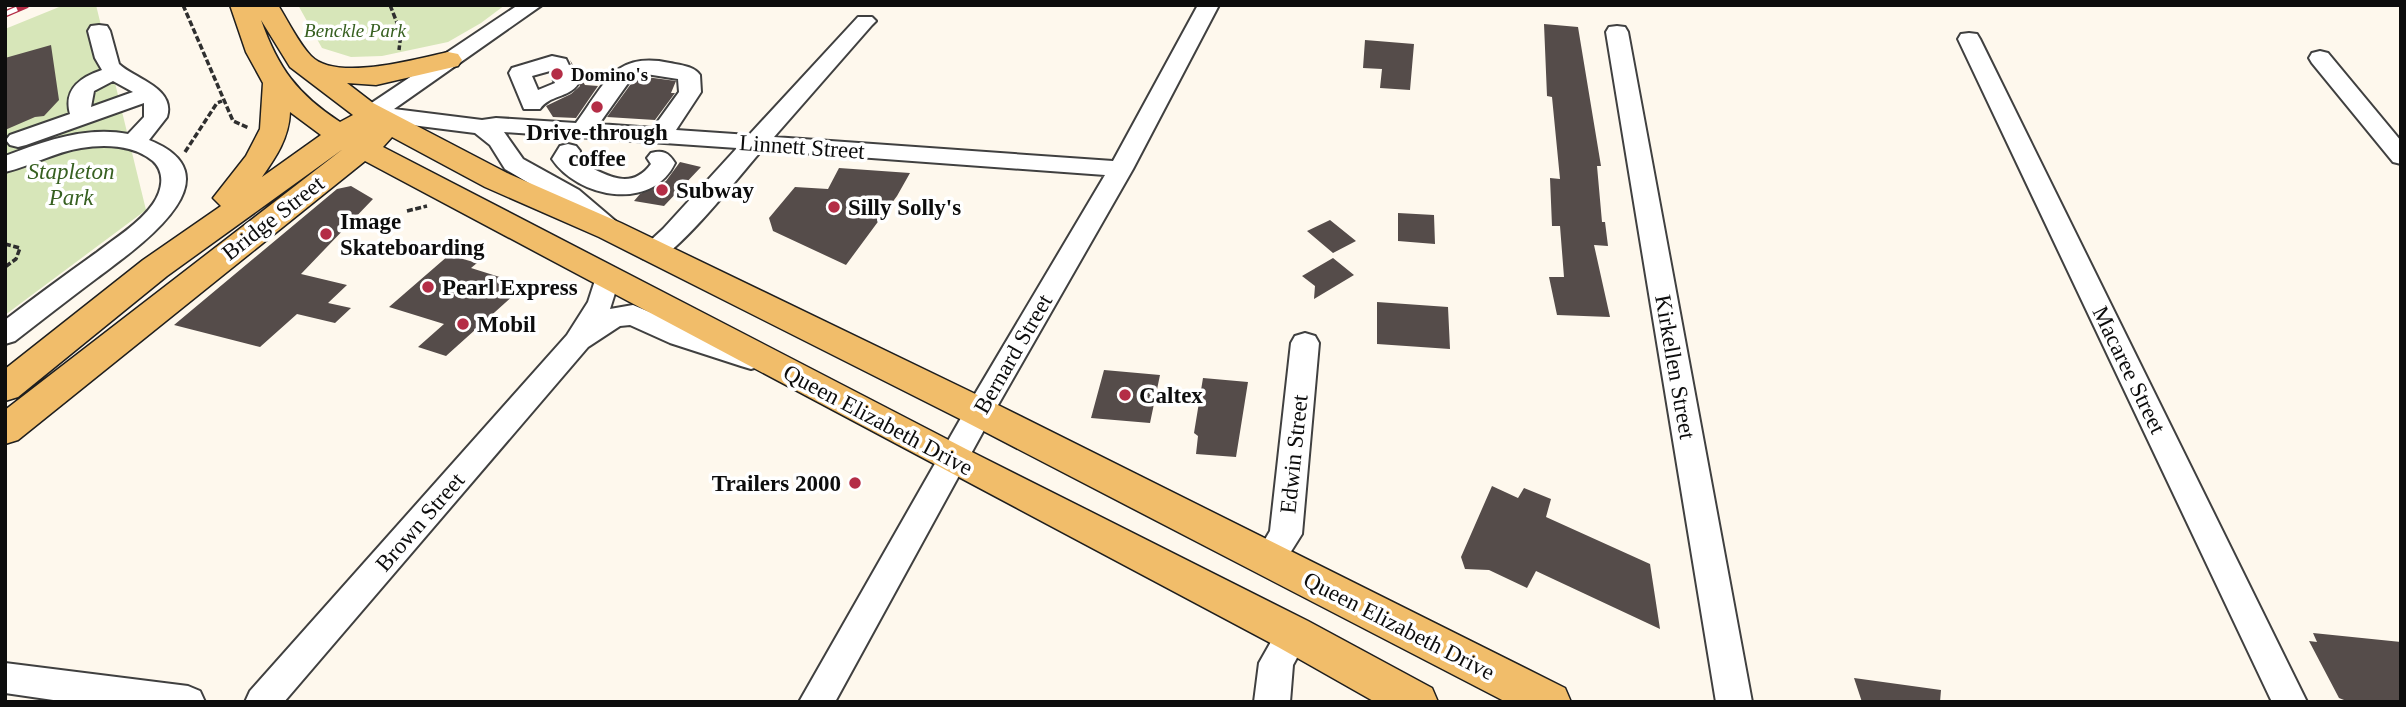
<svg xmlns="http://www.w3.org/2000/svg" width="2406" height="707" font-family="'Times New Roman',serif">
<style>
.green{fill:#d7e6b9}
.building{fill:#554c4a}
.lines{fill:none;stroke-linecap:round;stroke-linejoin:round}
.minor-casing{stroke:#404040;stroke-width:4}
.major-casing{stroke:#1e1e1e;stroke-width:3}
.path{stroke:#2f2f2f;stroke-width:3.5;stroke-dasharray:6 2.5;stroke-linecap:butt}
.minor{fill:#fff;fill-rule:evenodd}
.major{fill:#f1bd6a;fill-rule:evenodd}
.rail-casing{stroke:#b42d46;stroke-width:7}
.rail{stroke:#fff;stroke-width:4.5;stroke-dasharray:13;stroke-linecap:butt}
.poi-dot{fill:#b42d46;stroke:#fff;stroke-width:2.5}
.labels{text-anchor:middle;dominant-baseline:central;stroke-width:7;stroke-linejoin:round;paint-order:stroke}
.far-park-label{font-size:19px;font-style:italic;fill:#376021;stroke:#fff}
.far-poi-label{font-size:19px;font-weight:bold;fill:#0d0d0d;stroke:#fff;text-anchor:start}
.poi-label{font-size:23px;font-weight:bold;fill:#0d0d0d;stroke:#fff;text-anchor:start}
.street-label{font-size:23px;fill:#0d0d0d;stroke:#fff}
.park-label{font-size:23px;font-style:italic;fill:#376021;stroke:#fff}
</style>
<rect width="100%" height="100%" fill="#fef8ed"/>
<!-- green -->
<path class="green" d="M64 5H96L146 210 5 315V29Z
M298 5H505L481 23 448 42 382 56 351 57 322 48Z"/>
<!-- building -->
<path class="building" d="M1544 24 1578 27 1601 166H1597L1602 222H1605L1608 246 1594 245 1610 317 1557 315 1549 277H1564L1560 226H1552L1550 178 1560 179 1552 97 1547 96Z
M1365 40 1414 44 1410 90 1380 88 1382 69 1363 68Z
M51 45 59 100 44 116 35 117 5 130V58Z
M570 60 585 85 598 86 576 118 553 117 546 106 571 94 580 86Z
M646 77 676 81 671 93H675L655 120 607 117 633 81Z
M680 162 701 167 664 206 634 201 640 194 666 181Z
M839 168 910 173 897 196 846 265 773 231 769 218 795 187 828 189Z
M351 186 373 199 301 274 347 285 328 303 351 308 335 323 297 314 260 347 174 325 337 189Z
M1398 213 1434 215 1435 244 1398 241Z
M1330 220 1356 241 1333 253 1307 231Z
M449 255 477 263 471 268 525 285 446 356 418 347 444 324 389 307Z
M1333 258 1354 275 1314 299 1315 286 1302 276Z
M1377 302 1448 307 1450 349 1377 344Z
M1104 370 1160 375 1150 423 1091 418Z
M1203 378 1248 382 1236 457 1196 454 1198 436 1194 433Z
M1492 486 1518 498 1524 488 1551 499 1546 517 1650 564 1660 629 1536 571 1527 588 1489 570 1465 569 1461 557Z
M2313 633 2401 642V702H2349L2339 698 2309 641 2317 642Z
M1854 678 1941 690 1940 702H1862Z"/>
<g class="lines">
<defs>
<path id="minor" d="M518 5H542L394 109 482 120 496 118 576 123C605 84 614 51 670 63 680 65 694 66 700 75L701 92 676 130 749 135 858 17H872L876 21 872 25 774 137 1113 161 1198 5H1219L1133 169 990 419 835 702H799L969 404 1105 175 762 150C741 174 682 249 658 259 652 261 648 260 642 258L638 252 663 229 737 148 504 132 523 159 579 190 619 224 623 230 619 236 610 238 601 236 561 202 505 169 490 145 475 133 372 120 364 118 360 113 364 108ZM646 74 678 79 679 92 653 128 599 124 631 79Z
M99 25 107 26 110 31 119 64C135 79 176 88 167 117L149 140C242 177 135 249 97 278 69 299 42 320 15 341L5 344V320C35 297 65 275 96 253 115 238 139 224 153 204 162 191 166 173 153 161 134 145 105 144 81 148 55 152 31 166 5 172V156C45 141 86 126 128 134L144 117V103L26 145 18 147 10 145 6 140 10 135 70 114C63 89 81 77 102 70L95 58 88 31 91 26ZM113 81 133 92 91 107 94 91Z
M1617 26 1625 27 1628 32 1752 702H1716L1606 32 1609 27Z
M1969 33 1977 34 1980 39 2307 702H2272L1958 39 1961 34Z
M2320 51 2328 53 2401 141V164L2393 162 2312 63 2309 58 2312 53Z
M552 56 566 59 578 84C569 98 549 95 540 109H524L509 73 512 68ZM550 71 555 83 538 90 532 76Z
M568 144 576 146 580 151 578 161C603 173 630 193 651 164L647 158 651 153C663 150 668 152 675 163 652 212 578 198 552 159L560 146Z
M607 268 616 271 620 277 610 309 633 305 690 329 761 352 765 359 761 366 751 369 741 366 670 343 630 325 620 326 588 347 284 702H245L250 691 567 335 588 302 598 271Z
M1305 333 1315 336 1319 343 1302 534 1280 569 1269 573 1258 569 1253 560 1270 531 1291 343 1295 336Z
M1293 619 1305 624 1310 634 1293 665 1290 702H1254L1259 663 1281 624Z
M5 663 188 686 200 691 205 702H67L5 693Z"/>
<path id="major" d="M230 5H278C288 21 298 42 311 56 336 82 416 59 448 52L458 54 462 60 458 66 376 85 347 83 373 103 507 173 621 223 992 402 1565 688 1571 702H1506L966 422 599 237 485 187 392 137 383 147 966 449 1308 621 1432 688 1438 702H1375L1278 647 365 161 18 440 5 444V410L343 149 167 276 18 397 5 401V369L143 260 221 206 213 198 246 156 260 129 263 83 246 52ZM261 20 290 67 353 115 340 122C297 94 278 68 261 20ZM290 112 321 135 262 177C276 157 289 138 290 112Z"/>
</defs>
<!-- minor casing -->
<use href="#minor" class="minor-casing"/>
<!-- major casing -->
<use href="#major" class="major-casing"/>
<!-- path -->
<path class="path" d="M183 5 233 121 249 128
M390 5 401 33 399 50
M185 152 217 103 222 101
M407 211 427 206
M5 244 20 248 16 259 5 267"/>
<!-- minor -->
<use href="#minor" class="minor"/>
<!-- major -->
<use href="#major" class="major"/>
<defs>
<path id="rail" d="M5 14 26 5"/>
</defs>
<!-- rail casing -->
<use href="#rail" class="rail-casing"/>
<!-- rail -->
<use href="#rail" class="rail"/>
</g>
<!-- markers -->
<g class="poi-dot">
<circle cx="557" cy="74" r="7"/>
<circle cx="597" cy="107" r="7"/>
<circle cx="662" cy="190" r="7"/>
<circle cx="834" cy="207" r="7"/>
<circle cx="326" cy="234" r="7"/>
<circle cx="428" cy="287" r="7"/>
<circle cx="463" cy="324" r="7"/>
<circle cx="1125" cy="395" r="7"/>
<circle cx="855" cy="483" r="7"/>
</g>
<g class="labels">
<!-- far-park labels -->
<g class="far-park-label">
<text x="355" y="30">Benckle Park</text>
</g>
<!-- far-poi labels -->
<g class="far-poi-label">
<text x="571" y="74">Domino's</text>
</g>
<!-- poi labels -->
<g class="poi-label">
<text x="597" y="132" text-anchor="middle">Drive-through<tspan x="597" dy="26">coffee</tspan></text>
<text x="676" y="190">Subway</text>
<text x="848" y="207">Silly Solly's</text>
<text x="340" y="221">Image<tspan x="340" dy="26">Skateboarding</tspan></text>
<text x="442" y="287">Pearl Express</text>
<text x="477" y="324">Mobil</text>
<text x="1139" y="395">Caltex</text>
<text x="841" y="483" text-anchor="end">Trailers 2000</text>
</g>
<!-- street labels -->
<g class="street-label">
<text transform="translate(802 147) rotate(4)">Linnett Street</text>
<text transform="translate(273 218) rotate(-38)">Bridge Street</text>
<text transform="translate(1013 354) rotate(-60)">Bernard Street</text>
<text transform="translate(1675 367) rotate(80)">Kirkellen Street</text>
<text transform="translate(2129 370) rotate(64)">Macaree Street</text>
<text transform="translate(878 420) rotate(28)">Queen Elizabeth Drive</text>
<text transform="translate(1294 454) rotate(-84)">Edwin Street</text>
<text transform="translate(420 522) rotate(-49)">Brown Street</text>
<text transform="translate(1399 626) rotate(27)">Queen Elizabeth Drive</text>
</g>
<!-- park labels -->
<g class="park-label">
<text x="71" y="171">Stapleton<tspan x="71" dy="26">Park</tspan></text>
</g>
</g>
<!-- border -->
<rect width="2406" height="707" fill="none" stroke="#0d0d0d" stroke-width="14"/>
</svg>
